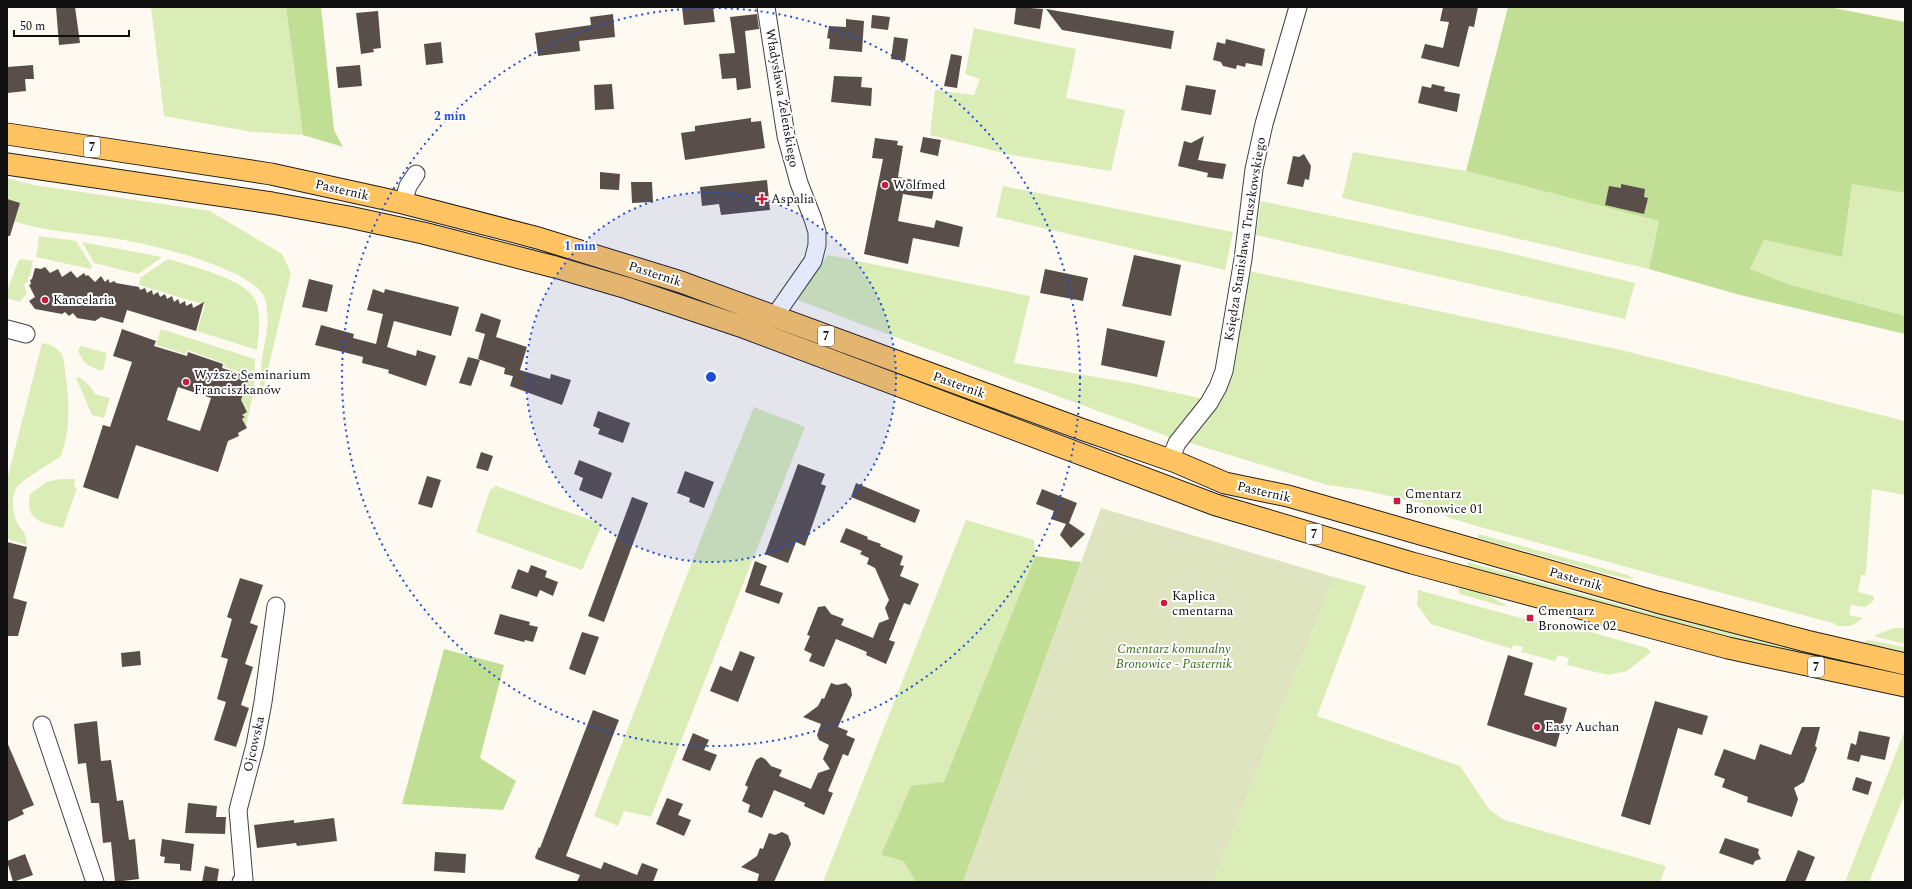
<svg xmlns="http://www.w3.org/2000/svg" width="1912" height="889" font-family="Spectral,serif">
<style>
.green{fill:#daedb7}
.forest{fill:#c0df95}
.cemetery{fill:#dde4bf}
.building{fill:#594e4a;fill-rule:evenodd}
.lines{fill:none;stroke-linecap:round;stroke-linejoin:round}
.minor-casing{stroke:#424242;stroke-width:19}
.major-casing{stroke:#202020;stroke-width:23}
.minor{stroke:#fff;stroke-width:17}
.major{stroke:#ffc461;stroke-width:21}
.ring{fill:none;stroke:#1d4ed8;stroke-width:2;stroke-dasharray:2 4}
.poi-dot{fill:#ca1c3a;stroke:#fff;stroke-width:1.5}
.labels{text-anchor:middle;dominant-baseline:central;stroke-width:4;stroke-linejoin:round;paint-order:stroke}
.shield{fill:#fff;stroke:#575757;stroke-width:1}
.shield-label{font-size:12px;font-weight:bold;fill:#0f0f0f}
.street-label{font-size:13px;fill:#0f0f0f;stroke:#fff}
.poi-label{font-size:13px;fill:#0f0f0f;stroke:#fff;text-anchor:start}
.park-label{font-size:13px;font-style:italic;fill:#356d1a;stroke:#fff}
.centre{fill:#1d4ed8;stroke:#fff;stroke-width:2}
.ring-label{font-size:12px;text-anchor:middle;font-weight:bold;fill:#1d4ed8;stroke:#fff;stroke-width:4;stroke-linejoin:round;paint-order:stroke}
</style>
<rect width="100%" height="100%" fill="#fffaf1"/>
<!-- green -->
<path class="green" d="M151 7H286L303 135 252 132 164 116Z
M974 28 1076 49 1066 98 1125 110 1111 171 1012 155 930 135 935 90 974 95 980 79 965 74Z
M1353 152 1466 171 1659 221 1649 269 1342 198Z
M7 178 34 185 210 211 282 254 291 273 261 398C260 388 260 377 261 368 263 344 272 323 265 299 256 270 157 246 129 241 89 233 46 233 7 219Z
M1852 184 1905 193V316L1788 284 1750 269 1764 240 1842 257Z
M1003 186 1233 232 1225 270 996 217Z
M1261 201 1505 252 1635 283 1625 319 1256 235Z
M39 236 76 241 92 266 91 269 36 257Z
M82 242 162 257 138 274 94 263Z
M828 255 1030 296 1014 363 1131 383 1204 399 1172 438 898 338 795 299Z
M20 259 33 261 30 276 28 277V282L24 284 27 293 20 302 7 298V291L18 262Z
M168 259C190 266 250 279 257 304 261 319 259 334 257 350L197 331 205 305 139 285 140 278Z
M1249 271 1621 350 1905 421V495L1872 489 1866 571 1865 575H1861L1858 592 1874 596V600L1866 607 1851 605 1849 615 1863 618 1851 626H1835L1836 624 1480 527 1450 518 1422 503 1362 490 1327 485 1187 442 1218 400Z
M161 329 255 359 254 390 246 427 242 419 245 417 242 415 247 412 245 408 235 405 241 398 249 375 224 367 225 364 188 350 186 354 156 345Z
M42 343C52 345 57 347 63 356 68 389 73 423 61 456 54 461 21 481 17 487 11 496 12 511 16 520 21 532 26 529 27 545L7 539V480Z
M81 346 107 353 103 371C90 368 83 363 78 351Z
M79 377 90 386 95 394 110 398 104 418 92 415 76 378Z
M754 407 805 427 651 817 624 811 618 826 594 816 700 541Z
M60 479H75L74 486 77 488 63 528C40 522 25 521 30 494L46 482Z
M496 486 602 524 582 570 476 532 490 490Z
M966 520 1034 540 1035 556 944 783 881 855 903 861 916 882H823Z
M1479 534 1628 575 1634 580 1606 574 1477 538Z
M1468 562 1638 610 1694 620 1905 673V677L1774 650 1466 567Z
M1334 577 1366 586 1317 716 1460 766 1489 809 1504 820 1666 866 1660 882H1213Z
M1460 585 1474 589 1507 605 1501 606 1460 594 1458 592Z
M1418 590 1550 626 1591 632 1647 648 1651 652 1627 671 1608 675 1567 665 1569 658 1558 655 1555 661 1521 652 1523 647 1513 645 1512 649 1431 624 1417 605Z
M1894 628H1905V644L1873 636Z
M1868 640 1905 647V654L1861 644Z
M1905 730V794L1869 882H1845Z"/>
<!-- forest -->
<path class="forest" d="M286 7H321L334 130 343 147 303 135Z
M1508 7H1829L1905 22V193L1852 184 1842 257 1764 240 1750 269 1788 284 1905 316V334L1740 295 1649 269 1659 221 1466 171Z
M1035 556 1081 562 963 882H916L903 861 881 855 911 786 944 782Z
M444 649 504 665 480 758 516 781 503 810 402 804Z"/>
<!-- cemetery -->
<path class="cemetery" d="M1101 508 1334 577 1213 882H963Z"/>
<!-- building -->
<path class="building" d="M56 7H75L80 43 59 45Z
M682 7H713L715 22 684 25Z
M1016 7 1043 9 1040 29 1014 24Z
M1443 7H1478L1474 27 1469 26 1459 67 1421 58 1425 44 1443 48 1449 22 1440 21Z
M1046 9 1174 31 1171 49 1062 30Z
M378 11 381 48 373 49 374 52 361 54 356 13Z
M613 14 615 37 579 41 580 51 538 56 535 33 591 25 590 17Z
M757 14 759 29 745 31 751 88 737 90 736 78 722 79 719 54 735 53 730 17Z
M872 15 890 17 888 30 871 28Z
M846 19 864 21 862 52 829 49 830 39 827 38 829 26 846 27Z
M894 37 908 39 905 61 891 59Z
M1226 39 1265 49 1262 66 1246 63 1245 67 1237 65 1236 69 1223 66 1221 62 1213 60 1217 42 1225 44Z
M441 42 443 63 426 65 424 44Z
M951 54 962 56 957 88 944 86Z
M33 65 34 79H25L26 91 7 93V67Z
M360 65 362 86 338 88 336 67Z
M834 76 862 77 861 87 872 88 871 106 831 102Z
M612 84 614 109 595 110 594 85Z
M1432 84 1445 87 1444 91 1460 94 1457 112 1418 103 1422 86 1431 88Z
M1186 85 1216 90 1211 115 1181 110Z
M751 118V122L761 121 765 148 685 160 681 133 695 131V126Z
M1204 136 1198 160 1226 164 1223 179 1207 177 1208 173 1178 166 1184 141 1191 143Z
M923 137 941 140 938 156 920 152Z
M875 138 898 141 897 145 903 146 898 177 935 184 932 199 903 194 898 221 934 228 936 220 963 227 959 247 913 238 908 264 864 254 883 159 872 158Z
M1304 154 1311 166 1309 180 1305 179 1303 187 1287 184 1293 156 1299 157Z
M600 172 620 174 619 190 600 189Z
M767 180 770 210 721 215 719 204 702 206 700 187Z
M631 182H652L653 202 632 203Z
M1621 184 1645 189 1644 197 1648 198 1644 214 1605 205 1609 186 1621 188Z
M7 199 20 203 10 236H7Z
M1134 255 1181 265 1171 316 1122 306Z
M45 267 50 273 58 269 62 277 71 271 77 278 84 273 86 276 88 275 95 282 101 276 105 282 108 279 110 283 114 281 116 283 139 287 140 290 145 288 147 293 152 290 153 295 158 292 160 297 165 294 167 299 172 296 174 302 178 299 180 304 185 301 186 306 192 303 193 308 204 302 196 331 127 310 123 323 101 317 95 321 77 318 73 313 69 316 65 312 62 314 35 309 29 301 35 297 29 285 31 284 30 280 32 279 35 268 41 269Z
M1045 269 1088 278 1083 301 1040 293Z
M309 279 333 285 327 312 302 307Z
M373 289 384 293 385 289 459 307 451 336 394 321 387 347 416 356 417 350 436 356 426 386 388 373 389 370 362 363 363 357 315 345 321 325 354 334 353 338 376 344 383 314 367 310Z
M481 313 501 320 496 337 527 347 520 370 550 379 551 374 571 380 562 405 510 386 513 376 504 374 505 368 478 359 485 334 475 331Z
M1107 328 1165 341 1157 377 1101 365Z
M122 329 156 341 154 346 187 356 188 352 223 364 222 368 249 377 241 400 247 412 242 415 245 417 242 419 247 428 238 433 239 436 228 441 218 472 136 445 118 499 83 487 103 425 110 427 132 362 113 356ZM178 387 211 398 200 431 167 420Z
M468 357 480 360 471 386 459 383Z
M598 411 630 423 623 443 598 434 600 429 593 426Z
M481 452 493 456 488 471 476 468Z
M579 460 612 473 602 499 579 490 583 478 574 474Z
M798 464 825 474 821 484 826 486 805 546 796 542 788 563 765 554Z
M685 471 714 482 704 508 689 502 690 498 677 493Z
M427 476 441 480 432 508 418 504Z
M856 483 920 510 915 523 851 497Z
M1042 489 1077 503 1069 523 1085 534 1071 548 1060 535 1066 524 1051 519 1054 511 1036 504Z
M632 497 648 503 604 622 588 616Z
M846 528 868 537 867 539 881 544 880 546 903 556 900 565 904 566 900 576 919 584 910 605 904 603 897 620 889 640 895 642 886 664 866 655 867 652 836 639 824 667 809 661 812 654 804 650 810 636 807 635 818 607 825 606 831 614 844 619 841 625 873 638 879 623 889 619 885 608 889 600 875 568 867 564 869 558 860 554 862 551 840 542Z
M7 542 27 547 13 598 27 602 18 636H7Z
M755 561 767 566 760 585 783 593 779 604 745 592Z
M531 565 547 571 545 577 558 582 553 596 540 590 537 597 511 588 518 569 528 573Z
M240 578 263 585 250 623 258 626 245 664 253 667 241 705 249 708 236 747 214 740 226 702 217 699 228 659 221 657 232 619 227 617Z
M500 614 530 622 529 625 538 627 533 642 525 640 524 642 494 634Z
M582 632 599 637 585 675 569 669Z
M140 651 141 665 122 667 121 653Z
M740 651 755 657 738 702 710 691 720 666 732 671Z
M1508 655 1533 663 1524 695 1567 708 1556 747 1487 725Z
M831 683 837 685 846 683 851 688 852 695 838 727 848 731 846 735 855 739 848 756 843 754 828 791 833 793 824 815 804 806 805 803 774 790 762 818 748 812 750 805 742 801 748 787 745 785 756 760 761 757 765 759 771 766 782 770 779 776 811 789 818 773 830 769 823 759 829 745 819 740 817 735 821 724 803 717 818 706 822 698 824 699Z
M1655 701 1708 716 1702 735 1678 728 1650 825 1621 816Z
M593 710 619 720 566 856 601 869 604 862 637 875 642 863 658 869 653 882H577L580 875 536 859 535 857 539 847 540 848Z
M97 721 101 761 111 760 117 801 123 800 129 840 135 839 139 879 115 882 111 842 103 843 99 803H91L86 763 78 764 74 724Z
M1802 727H1820L1815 746 1817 748 1804 782 1794 788 1798 799 1792 817 1747 802 1748 797 1722 787 1725 779 1714 775 1724 749 1755 760 1760 744 1791 755Z
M1859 731 1890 737 1885 760 1861 755 1859 762 1847 759 1851 743 1856 745Z
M693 733 709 740 704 750 717 755 710 771 682 760Z
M7 742 34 805 22 810 24 814 7 822Z
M1856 777 1872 782 1868 795 1852 790Z
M667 798 683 804 678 815 691 820 684 836 656 824Z
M188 803 217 806 216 817H226L225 834 185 833Z
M334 818 337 841 297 846 296 843 257 848 254 825 294 820V823Z
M782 832 788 835 791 844 774 882H757L759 874 741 867 757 856 760 848 763 849 769 833 775 835Z
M1725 838 1759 849 1758 853 1761 859 1755 861 1753 865 1719 853Z
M162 839 194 844 191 871 180 870V864L164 863 165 857 160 856Z
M1798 850 1815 857 1805 882H1785Z
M435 852 466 854 465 873 434 871Z
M25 854 33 875 13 882 7 861Z
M205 866 219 869 217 882H202Z"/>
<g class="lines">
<defs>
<path id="minor" d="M766 7 786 136 799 183 813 219 817 232V245L813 261 774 317
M403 203 408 186 416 174
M7 329 26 334
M1170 460 1177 443 1209 403 1218 387 1224 371 1243 259 1254 169 1264 124 1298 7
M42 725 95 882
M241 882 244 880 238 810 255 745 263 702 276 606"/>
<path id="major" d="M7 134 271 174 403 203 538 238 681 282 1081 429 1176 462 1225 483 1288 496 1657 602 1806 641 1905 664
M7 164 272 203 349 217 423 233 555 267 627 288 740 326 1216 505 1412 563 1728 648 1905 686"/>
</defs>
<!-- minor casing -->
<use href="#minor" class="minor-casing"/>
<!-- major casing -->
<use href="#major" class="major-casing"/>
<!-- minor -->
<use href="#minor" class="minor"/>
<!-- major -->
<use href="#major" class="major"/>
</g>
<!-- distance rings -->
<circle cx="711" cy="377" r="185" fill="#1d4ed8" fill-opacity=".12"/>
<g class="ring">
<circle cx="711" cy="377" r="185"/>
<circle cx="711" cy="377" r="369"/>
</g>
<!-- markers -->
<g class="poi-dot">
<circle cx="885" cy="185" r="4"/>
<path d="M760 193h4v4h4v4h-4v4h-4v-4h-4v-4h4z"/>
<circle cx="45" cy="300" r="4"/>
<circle cx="186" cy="382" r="4"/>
<rect x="1393" y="497" width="8" height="8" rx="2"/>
<circle cx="1164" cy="603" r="4"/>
<rect x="1526" y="614" width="8" height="8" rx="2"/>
<circle cx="1537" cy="727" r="4"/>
</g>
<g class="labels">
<!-- shield labels -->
<g class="shield">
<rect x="84" y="137" width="16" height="20" rx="3"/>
<rect x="818" y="326" width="16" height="20" rx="3"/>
<rect x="1306" y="524" width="16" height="20" rx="3"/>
<rect x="1808" y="657" width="16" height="20" rx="3"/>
</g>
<g class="shield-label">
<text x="92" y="147">7</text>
<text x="826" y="336">7</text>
<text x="1314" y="534">7</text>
<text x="1816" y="667">7</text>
</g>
<!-- street labels -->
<g class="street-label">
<text transform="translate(782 98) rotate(80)">Władysława Żeleńskiego</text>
<text transform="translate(342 190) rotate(13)">Pasternik</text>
<text transform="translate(1245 239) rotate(-81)">Księdza Stanisława Truszkowskiego</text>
<text transform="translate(655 274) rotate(18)">Pasternik</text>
<text transform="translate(959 385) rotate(20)">Pasternik</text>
<text transform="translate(1264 492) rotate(13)">Pasternik</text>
<text transform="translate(1576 579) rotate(16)">Pasternik</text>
<text transform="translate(254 744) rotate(-77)">Ojcowska</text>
</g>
<!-- poi labels -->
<g class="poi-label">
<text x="893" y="185">Wolfmed</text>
<text x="771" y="199">Aspalia</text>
<text x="53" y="300">Kancelaria</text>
<text x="194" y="375">Wyższe Seminarium<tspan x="194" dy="15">Franciszkanów</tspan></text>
<text x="1405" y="494">Cmentarz<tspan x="1405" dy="15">Bronowice 01</tspan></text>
<text x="1172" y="596">Kaplica<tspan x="1172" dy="15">cmentarna</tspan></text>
<text x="1538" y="611">Cmentarz<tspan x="1538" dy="15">Bronowice 02</tspan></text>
<text x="1545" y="727">Easy Auchan</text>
</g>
<!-- park labels -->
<g class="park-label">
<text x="1174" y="649">Cmentarz komunalny<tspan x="1174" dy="15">Bronowice - Pasternik</tspan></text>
</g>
</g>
<circle cx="711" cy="377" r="6" class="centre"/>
<g class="ring-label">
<text x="450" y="120">2 min</text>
<text x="580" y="250">1 min</text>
</g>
<!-- border -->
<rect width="1912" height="889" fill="none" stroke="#0f0f0f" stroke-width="16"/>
<!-- scale -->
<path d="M14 30v6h115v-6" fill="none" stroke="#0f0f0f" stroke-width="2"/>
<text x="20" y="30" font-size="12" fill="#0f0f0f" stroke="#ffffff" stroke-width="3" paint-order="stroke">50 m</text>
</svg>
